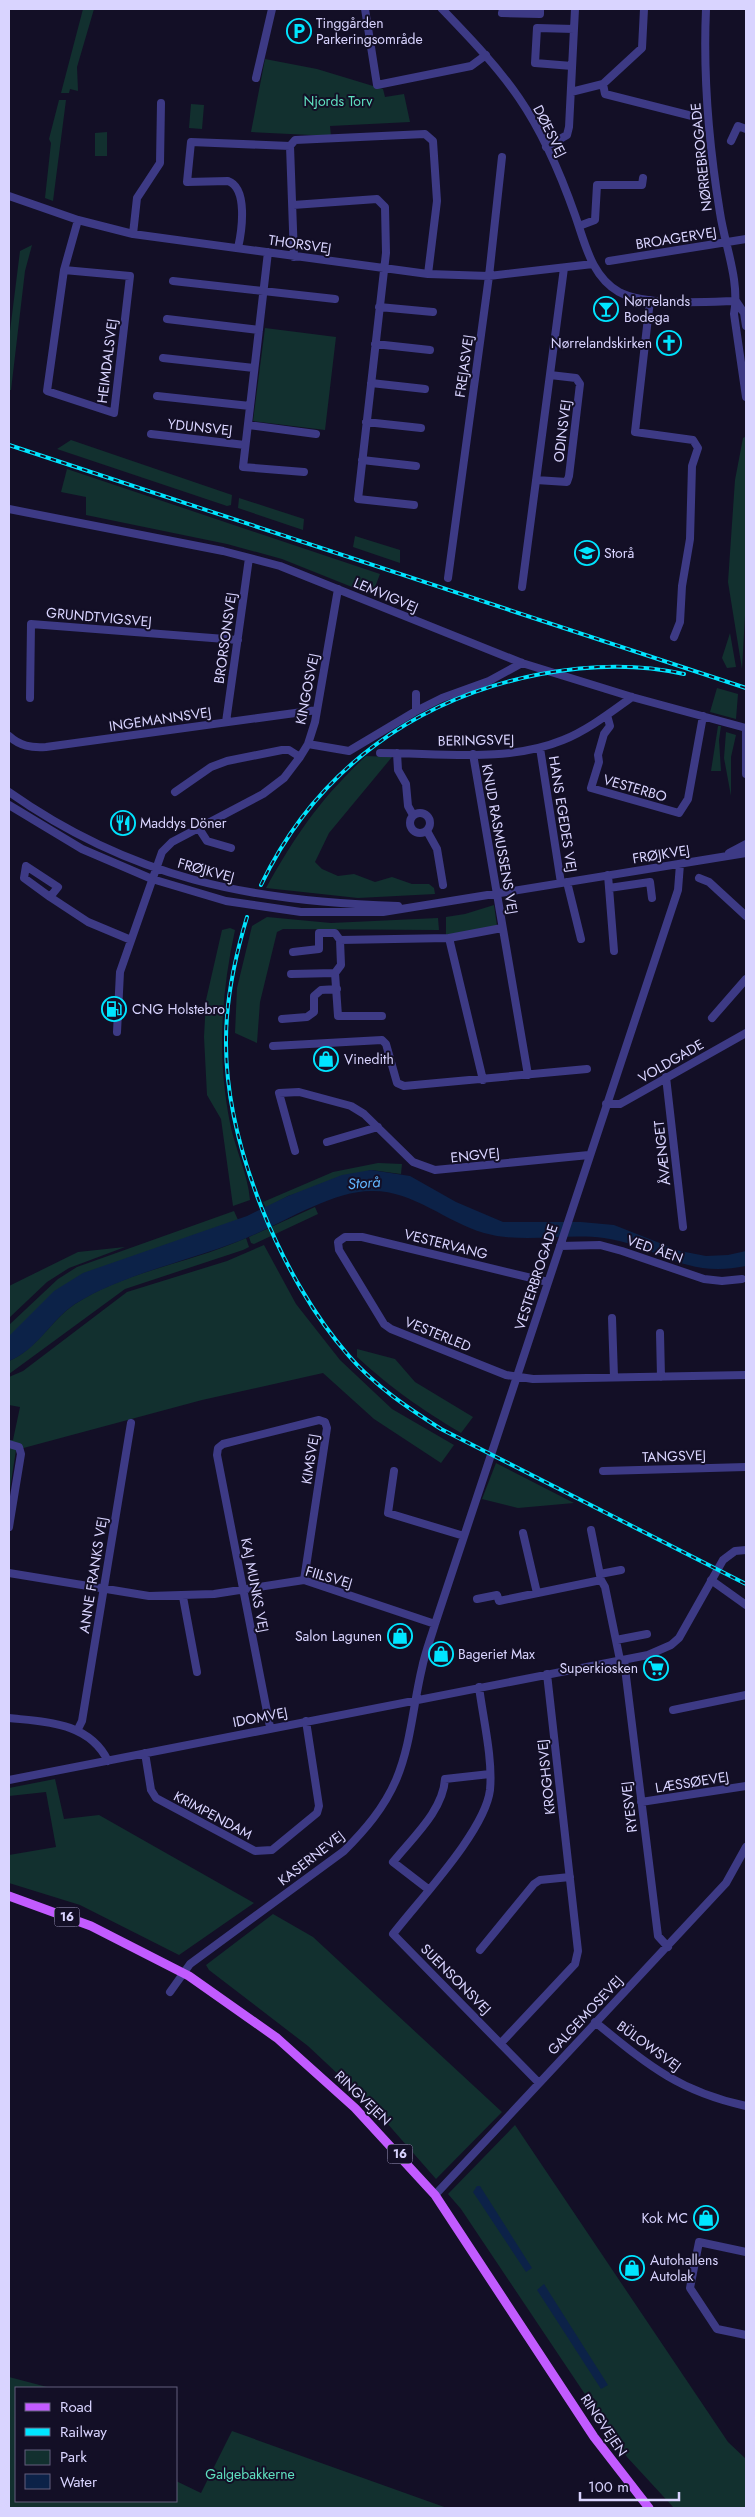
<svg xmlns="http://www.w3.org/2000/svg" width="755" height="2517" font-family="Jost,sans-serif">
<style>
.green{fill:#12302f}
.water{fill:#0c2248}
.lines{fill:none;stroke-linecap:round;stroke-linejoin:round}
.minor{stroke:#3d3a85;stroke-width:8}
.major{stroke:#c25bff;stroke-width:9}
.rail-casing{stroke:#00e5ff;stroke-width:4}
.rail{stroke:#130f26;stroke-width:2;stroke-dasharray:5.5;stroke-linecap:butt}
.labels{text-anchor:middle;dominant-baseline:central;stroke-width:4;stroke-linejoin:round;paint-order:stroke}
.shield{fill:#130f26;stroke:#9e99be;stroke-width:1}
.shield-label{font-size:12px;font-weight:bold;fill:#d9d4ff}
.poi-label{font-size:14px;fill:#d9d4ff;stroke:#130f26;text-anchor:start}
.park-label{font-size:14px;fill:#5fe0c0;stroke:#130f26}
.street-label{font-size:14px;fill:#d9d4ff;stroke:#130f26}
.water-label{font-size:15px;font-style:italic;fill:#62b6ff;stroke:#130f26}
</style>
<rect width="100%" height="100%" fill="#130f26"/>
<!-- green -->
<path class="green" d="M83 9H94L77 67 78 91 70 89 69 93H61Z
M265 59 317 69 383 89 385 97 404 94 410 122 330 126 331 136 251 132Z
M59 100H66L53 201 45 198 51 143 49 139Z
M191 104 204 105 202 129 189 128Z
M107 132V156H95V133Z
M32 245 25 271 11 390H9V339L20 251Z
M265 328 336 337 325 430 253 421Z
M745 437 746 598 742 669 728 582 735 480 743 438Z
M71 440 232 495 231 505 227 506 57 449Z
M67 469 380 574 372 595 282 559 227 544 86 515V497L61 492Z
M239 498 304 519 303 530 238 508Z
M355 536 400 550V563L353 547Z
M730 633 736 667 727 668 722 658Z
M717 688 738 694 736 719 710 712Z
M718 726H721L719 740 721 771H711Z
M726 732 736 735 731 757V796L724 758Z
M366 756 392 757 329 833 315 862 322 869 338 876 354 874 375 882 392 877 412 884H429L434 888 435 894 358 898 266 888C296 834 321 798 366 756Z
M494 905 497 926 446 935V917L465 914Z
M267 917 331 923 438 918 439 930 283 929 277 932 260 1002 257 1043 235 1033 237 988 252 926Z
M230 928 235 930C221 994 217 1058 230 1123 235 1149 248 1174 250 1200L233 1206 221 1119 207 1095 204 1037 206 1000 222 930Z
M378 1163 402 1164 401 1174 371 1170 288 1196 266 1208 263 1202 333 1172Z
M315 1207 318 1214 254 1244 251 1243 249 1237Z
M234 1211 238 1220 9 1336V1325L58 1279 77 1267Z
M246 1238 249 1247 243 1250 125 1289 9 1374V1361C37 1349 51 1320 75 1304 126 1271 191 1263 246 1238Z
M264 1245 296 1304 340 1360 392 1409 454 1445 441 1463 374 1419 323 1373 202 1400 16 1450 9 1495V1440H13L20 1407 9 1405V1377L23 1371 127 1292 227 1261Z
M125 1247 69 1268 47 1282 9 1318V1286L78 1252Z
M357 1349 395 1359 415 1382 473 1417 461 1433C421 1409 392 1389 357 1357Z
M496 1463 574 1503 518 1508 482 1499Z
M55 1779 64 1819 99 1815 254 1903 179 1955 80 1905 9 1883V1855L56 1847 46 1792 9 1796V1788Z
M273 1914 313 1937 502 2112 436 2179 372 2106 308 2046 209 1970 206 1965Z
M515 2125 728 2442 746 2459V2508H674L627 2457 461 2209 448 2194Z
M9 2377 51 2388H16V2501H176V2481L201 2493 232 2431 447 2508H9Z"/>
<!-- water -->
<path class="water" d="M371 1170 410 1176 456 1202 503 1222H581L614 1225 680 1251 706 1256 728 1255 746 1251V1266C683 1279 659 1246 604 1238 564 1233 523 1244 484 1233 446 1222 414 1191 373 1191 331 1190 279 1226 239 1241 188 1261 121 1275 75 1304 51 1320 37 1350 9 1361V1336L54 1291 83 1273 247 1216 288 1196 342 1175Z
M477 2186H480L532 2268 526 2272 473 2192Z
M544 2284 608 2385 601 2389 537 2290Z"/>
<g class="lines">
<!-- minor -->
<path class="minor" d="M365 9 377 85 471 66 486 55
M442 9C469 37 497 66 519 98 543 133 561 175 575 215 585 243 591 276 619 292 645 306 706 302 736 301
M503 9 502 13 540 14V9
M706 9C703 77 709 146 720 213 725 246 740 281 734 314L746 397
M572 66 535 63 537 28 574 29
M256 78 272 9
M603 84 605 94 692 116
M571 92 603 84 642 48 644 9
M731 141 738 126 746 129
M290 146 295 140 425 134 433 141 437 201 428 274
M546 147 567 135 569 127 575 9
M9 196 78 220 133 234 428 274 489 276 593 264
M293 205 377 199 385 207 386 253 358 499 414 505
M579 226 595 220 597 185H642L643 178
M133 234 137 198 160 163 161 103
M238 248C242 230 248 188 228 181L187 182 191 142 290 146 294 257
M268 252 243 467 304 472
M609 261 746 239
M64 270 130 276 114 413 47 391 64 270 78 220
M173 281 335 299
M650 300 635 432 693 440 698 448 692 466 690 539 682 586 680 622 674 637
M736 301 744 313 746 326
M379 307 433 312
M167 319 259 330
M375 344 430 350
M163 358 254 368
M371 383 425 389
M157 396 250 406
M366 422 421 428
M248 425 316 434
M151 434 245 445
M362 460 416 466
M536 480 567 482 569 476 580 384 576 378 550 375
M9 509 223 551 280 566 522 663 632 697 746 728
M448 578 489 276 502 157
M522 587 564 268
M416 694V711
M30 698 31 624 238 640
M607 715 610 726 604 734 598 755 599 762 591 788 679 813 688 799 703 716
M226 722 249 558
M746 729V774
M9 736C20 746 31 748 46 747L317 710
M308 744 349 751 416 711 442 698 489 681 522 663
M540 748 561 883
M380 753C440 753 507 763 563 740 588 730 611 712 632 697
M397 753 398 770 406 784 408 806 413 815
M473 754 528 1075
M9 792C131 878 251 902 398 906
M175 792 211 767 227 761 282 750H289L300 757
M9 805 82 849 152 879 226 901 301 912H383L746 853
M410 823a10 10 0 1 1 20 0a10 10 0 1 1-20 0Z
M198 827 207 841 231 848
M427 831 437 849 443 885
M729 853 746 844
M608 875 614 951
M699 878 709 882 746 916
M567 882 581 939
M609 888 650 882 652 898
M50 897 24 878 26 866 58 887 50 897 88 922 131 940
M449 938 483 1080
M293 952 319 949V933H335L340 940
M291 974 335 973
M382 1016H338L335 973 341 965 340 940 449 938 502 928
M712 1018 746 979
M282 1019 307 1017 314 1012V996L321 990 337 989
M117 1032 120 972 162 852 172 842 263 794 284 778 300 757 308 744 315 722 338 589
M273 1046 382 1040 386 1044 397 1083 404 1086 587 1069
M666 1077 683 1227
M606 1104H620L746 1033
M327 1142 378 1127
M295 1151 279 1093 299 1092 351 1106 364 1114 413 1162 435 1170 589 1155
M560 1246 600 1245 622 1251 704 1279 722 1281 742 1279
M548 1282 362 1237H345L338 1242 339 1250 384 1324 391 1329 506 1375 533 1379 746 1375
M612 1318 614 1377
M660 1333 661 1377
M9 1444 19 1447 21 1454 9 1527
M394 1471 388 1513 464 1536
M603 1471 746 1467
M523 1533 537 1593
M9 1573 149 1596 214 1594 304 1580 435 1624
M600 1574 621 1570
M601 1580 605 1587 620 1660
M711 1580 746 1605
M183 1597 197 1672
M477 1599 497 1595 499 1601 601 1580 591 1530
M616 1640 647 1634
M624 1660 658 1936 668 1947
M479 1687C483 1718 493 1759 490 1790 485 1831 420 1899 393 1934L539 2083
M673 1710 746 1695
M9 1718C46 1722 89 1722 108 1761
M270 1727 217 1455 218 1448 223 1444 319 1420 325 1422 327 1428 304 1580
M77 1731 82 1721 131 1423
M145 1753 151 1790 156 1798 255 1851 272 1850 317 1813 319 1806 306 1721
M9 1780 648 1655 671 1645 679 1638 723 1560 735 1551 746 1550
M641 1802 746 1786
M428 1889 393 1862C412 1838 443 1811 445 1779L490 1774
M480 1950 534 1884 540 1880 570 1877
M170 1992 190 1964 344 1851C365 1830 384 1808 396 1780 411 1745 413 1705 422 1668 425 1653 431 1638 435 1624L678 890 680 864
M595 2022C648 2065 678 2091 746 2106
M501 2043 575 1964 578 1951 547 1674
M435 2195 726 1883 746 1847
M746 2252 699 2242 690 2288 717 2329 746 2335"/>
<!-- major -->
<path class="major" d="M9 1896 91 1926 189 1976 277 2038 355 2108 435 2195 594 2437 649 2508"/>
<defs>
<path id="rail" d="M9 445 746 688
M261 885C316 770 416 698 541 674 589 665 636 663 684 674
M247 917C235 957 226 998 226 1040 225 1143 281 1279 349 1356 375 1386 408 1408 441 1429L746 1584"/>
</defs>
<!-- rail casing -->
<use href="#rail" class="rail-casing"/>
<!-- rail -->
<use href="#rail" class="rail"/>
</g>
<!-- icons -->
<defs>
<symbol id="parking-ring" viewBox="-11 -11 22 22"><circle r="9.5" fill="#130f26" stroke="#00e5ff" stroke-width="1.5"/><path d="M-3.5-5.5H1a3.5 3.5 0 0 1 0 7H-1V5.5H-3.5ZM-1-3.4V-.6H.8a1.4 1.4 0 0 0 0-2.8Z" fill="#00e5ff"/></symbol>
<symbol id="bar-ring" viewBox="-11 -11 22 22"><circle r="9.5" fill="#130f26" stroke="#00e5ff" stroke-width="1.5"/><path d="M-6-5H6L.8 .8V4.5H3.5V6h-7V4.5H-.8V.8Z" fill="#00e5ff"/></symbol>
<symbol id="church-ring" viewBox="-11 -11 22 22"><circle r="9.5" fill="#130f26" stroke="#00e5ff" stroke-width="1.5"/><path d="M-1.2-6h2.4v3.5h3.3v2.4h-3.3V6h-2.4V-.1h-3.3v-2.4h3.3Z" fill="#00e5ff"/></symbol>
<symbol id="school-ring" viewBox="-11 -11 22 22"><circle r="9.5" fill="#130f26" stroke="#00e5ff" stroke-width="1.5"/><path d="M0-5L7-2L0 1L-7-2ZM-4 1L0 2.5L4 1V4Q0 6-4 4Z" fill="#00e5ff"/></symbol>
<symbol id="restaurant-ring" viewBox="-11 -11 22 22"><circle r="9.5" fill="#130f26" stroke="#00e5ff" stroke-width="1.5"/><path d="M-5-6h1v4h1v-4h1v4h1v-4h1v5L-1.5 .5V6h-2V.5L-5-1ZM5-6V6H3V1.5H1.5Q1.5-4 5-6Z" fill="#00e5ff"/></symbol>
<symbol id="fuel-ring" viewBox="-11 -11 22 22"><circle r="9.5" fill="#130f26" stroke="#00e5ff" stroke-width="1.5"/><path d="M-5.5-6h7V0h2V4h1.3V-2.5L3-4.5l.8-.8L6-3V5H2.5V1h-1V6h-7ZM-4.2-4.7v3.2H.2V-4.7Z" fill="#00e5ff"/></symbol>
<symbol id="shop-ring" viewBox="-11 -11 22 22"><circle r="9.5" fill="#130f26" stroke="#00e5ff" stroke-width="1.5"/><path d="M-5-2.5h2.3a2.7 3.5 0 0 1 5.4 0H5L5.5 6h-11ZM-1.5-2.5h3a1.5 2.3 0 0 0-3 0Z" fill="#00e5ff"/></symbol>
<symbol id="supermarket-ring" viewBox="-11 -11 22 22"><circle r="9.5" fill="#130f26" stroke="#00e5ff" stroke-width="1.5"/><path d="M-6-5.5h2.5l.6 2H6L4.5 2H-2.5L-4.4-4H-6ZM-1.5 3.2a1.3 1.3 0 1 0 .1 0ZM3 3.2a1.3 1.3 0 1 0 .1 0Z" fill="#00e5ff"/></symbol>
</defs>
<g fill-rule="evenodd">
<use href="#parking-ring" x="285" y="17" width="28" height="28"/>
<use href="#bar-ring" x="592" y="295" width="28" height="28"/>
<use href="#church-ring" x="655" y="329" width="28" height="28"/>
<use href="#school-ring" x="573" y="539" width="28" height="28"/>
<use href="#restaurant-ring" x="109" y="809" width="28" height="28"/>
<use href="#fuel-ring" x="100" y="995" width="28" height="28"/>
<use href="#shop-ring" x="312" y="1045" width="28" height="28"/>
<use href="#shop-ring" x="386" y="1622" width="28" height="28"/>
<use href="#shop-ring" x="427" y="1640" width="28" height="28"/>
<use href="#supermarket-ring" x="642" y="1654" width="28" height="28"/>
<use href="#shop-ring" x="692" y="2204" width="28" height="28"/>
<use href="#shop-ring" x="618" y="2254" width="28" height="28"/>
</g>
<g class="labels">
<!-- shield labels -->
<g class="shield">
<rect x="54.5" y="1907.5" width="25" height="19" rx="4"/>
<rect x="387.5" y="2144.5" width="25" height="19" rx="4"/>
</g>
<g class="shield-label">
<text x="67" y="1917">16</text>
<text x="400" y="2154">16</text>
</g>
<!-- poi labels -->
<g class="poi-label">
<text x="316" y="23">Tinggården<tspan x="316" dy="16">Parkeringsområde</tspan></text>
<text x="624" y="301">Nørrelands<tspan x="624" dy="16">Bodega</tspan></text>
<text x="652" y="343" text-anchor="end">Nørrelandskirken</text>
<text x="604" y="553">Storå</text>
<text x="140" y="823">Maddys Döner</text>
<text x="132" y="1009">CNG Holstebro</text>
<text x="344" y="1059">Vinedith</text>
<text x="382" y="1636" text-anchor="end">Salon Lagunen</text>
<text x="458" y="1654">Bageriet Max</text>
<text x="638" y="1668" text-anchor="end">Superkiosken</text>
<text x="688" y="2218" text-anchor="end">Kok MC</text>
<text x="650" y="2260">Autohallens<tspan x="650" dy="16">Autolak</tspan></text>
</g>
<!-- park labels -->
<g class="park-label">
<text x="338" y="101">Njords Torv</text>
<text x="250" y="2474">Galgebakkerne</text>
</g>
<!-- street labels -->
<g class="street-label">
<text transform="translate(550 131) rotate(63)">DØESVEJ</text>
<text transform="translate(701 157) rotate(-96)">NØRREBROGADE</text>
<text transform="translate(676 238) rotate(-9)">BROAGERVEJ</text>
<text transform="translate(300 244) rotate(8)">THORSVEJ</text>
<text transform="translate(107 361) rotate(-83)">HEIMDALSVEJ</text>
<text transform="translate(464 366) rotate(-82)">FREJASVEJ</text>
<text transform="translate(200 427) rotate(6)">YDUNSVEJ</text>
<text transform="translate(562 431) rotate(-83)">ODINSVEJ</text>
<text transform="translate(386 595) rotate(23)">LEMVIGVEJ</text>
<text transform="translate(99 617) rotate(5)">GRUNDTVIGSVEJ</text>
<text transform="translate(225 638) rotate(-82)">BRORSONSVEJ</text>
<text transform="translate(307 689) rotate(-79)">KINGOSVEJ</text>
<text transform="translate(160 719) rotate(-8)">INGEMANNSVEJ</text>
<text transform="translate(476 740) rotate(-1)">BERINGSVEJ</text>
<text transform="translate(635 788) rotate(16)">VESTERBO</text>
<text transform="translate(563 814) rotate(81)">HANS EGEDES VEJ</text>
<text transform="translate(500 839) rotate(80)">KNUD RASMUSSENS VEJ</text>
<text transform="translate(661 854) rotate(-9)">FRØJKVEJ</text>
<text transform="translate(206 870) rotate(15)">FRØJKVEJ</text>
<text transform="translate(671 1061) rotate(-30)">VOLDGADE</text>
<text transform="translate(662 1153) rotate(-96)">ÅVÆNGET</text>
<text transform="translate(475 1155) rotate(-6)">ENGVEJ</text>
<text transform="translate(446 1244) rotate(14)">VESTERVANG</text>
<text transform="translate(655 1249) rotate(19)">VED ÅEN</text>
<text transform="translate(536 1277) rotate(-72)">VESTERBROGADE</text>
<text transform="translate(438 1334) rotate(22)">VESTERLED</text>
<text transform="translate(674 1456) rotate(-2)">TANGSVEJ</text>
<text transform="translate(310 1459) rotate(-81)">KIMSVEJ</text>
<text transform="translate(93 1575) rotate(-81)">ANNE FRANKS VEJ</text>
<text transform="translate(329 1577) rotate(16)">FIILSVEJ</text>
<text transform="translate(255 1585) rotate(79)">KAJ MUNKS VEJ</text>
<text transform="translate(260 1717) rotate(-11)">IDOMVEJ</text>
<text transform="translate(546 1777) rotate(-96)">KROGHSVEJ</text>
<text transform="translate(692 1782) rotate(-9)">LÆSSØEVEJ</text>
<text transform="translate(629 1807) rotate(-97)">RYESVEJ</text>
<text transform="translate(213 1815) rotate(28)">KRIMPENDAM</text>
<text transform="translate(311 1858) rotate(-38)">KASERNEVEJ</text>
<text transform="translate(456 1979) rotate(45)">SUENSONSVEJ</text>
<text transform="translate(585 2015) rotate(-47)">GALGEMOSEVEJ</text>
<text transform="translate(649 2046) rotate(36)">BÜLOWSVEJ</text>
<text transform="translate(363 2098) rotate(44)">RINGVEJEN</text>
<text transform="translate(604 2425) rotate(56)">RINGVEJEN</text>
</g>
<!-- water labels -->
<g class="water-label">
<text transform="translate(364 1183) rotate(-4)">Storå</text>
</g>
</g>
<!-- border -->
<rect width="755" height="2517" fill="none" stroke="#d9d4ff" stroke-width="20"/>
<!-- legend -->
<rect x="15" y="2387" width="162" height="115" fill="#130f26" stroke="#625e7d"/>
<rect x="25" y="2403" width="25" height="8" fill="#c25bff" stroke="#625e7d"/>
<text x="60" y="2412" font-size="15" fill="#d9d4ff">Road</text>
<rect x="25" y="2428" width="25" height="8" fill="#00e5ff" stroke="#625e7d"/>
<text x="60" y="2437" font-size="15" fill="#d9d4ff">Railway</text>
<rect x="25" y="2450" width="25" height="15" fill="#12302f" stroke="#625e7d"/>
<text x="60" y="2462" font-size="15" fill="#d9d4ff">Park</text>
<rect x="25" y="2474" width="25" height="15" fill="#0c2248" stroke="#625e7d"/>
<text x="60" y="2487" font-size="15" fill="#d9d4ff">Water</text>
<!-- scale -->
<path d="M580 2492v8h99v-8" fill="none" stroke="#d9d4ff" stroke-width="2.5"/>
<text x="588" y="2492" font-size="15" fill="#d9d4ff" stroke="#130f26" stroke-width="4" paint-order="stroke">100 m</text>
</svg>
